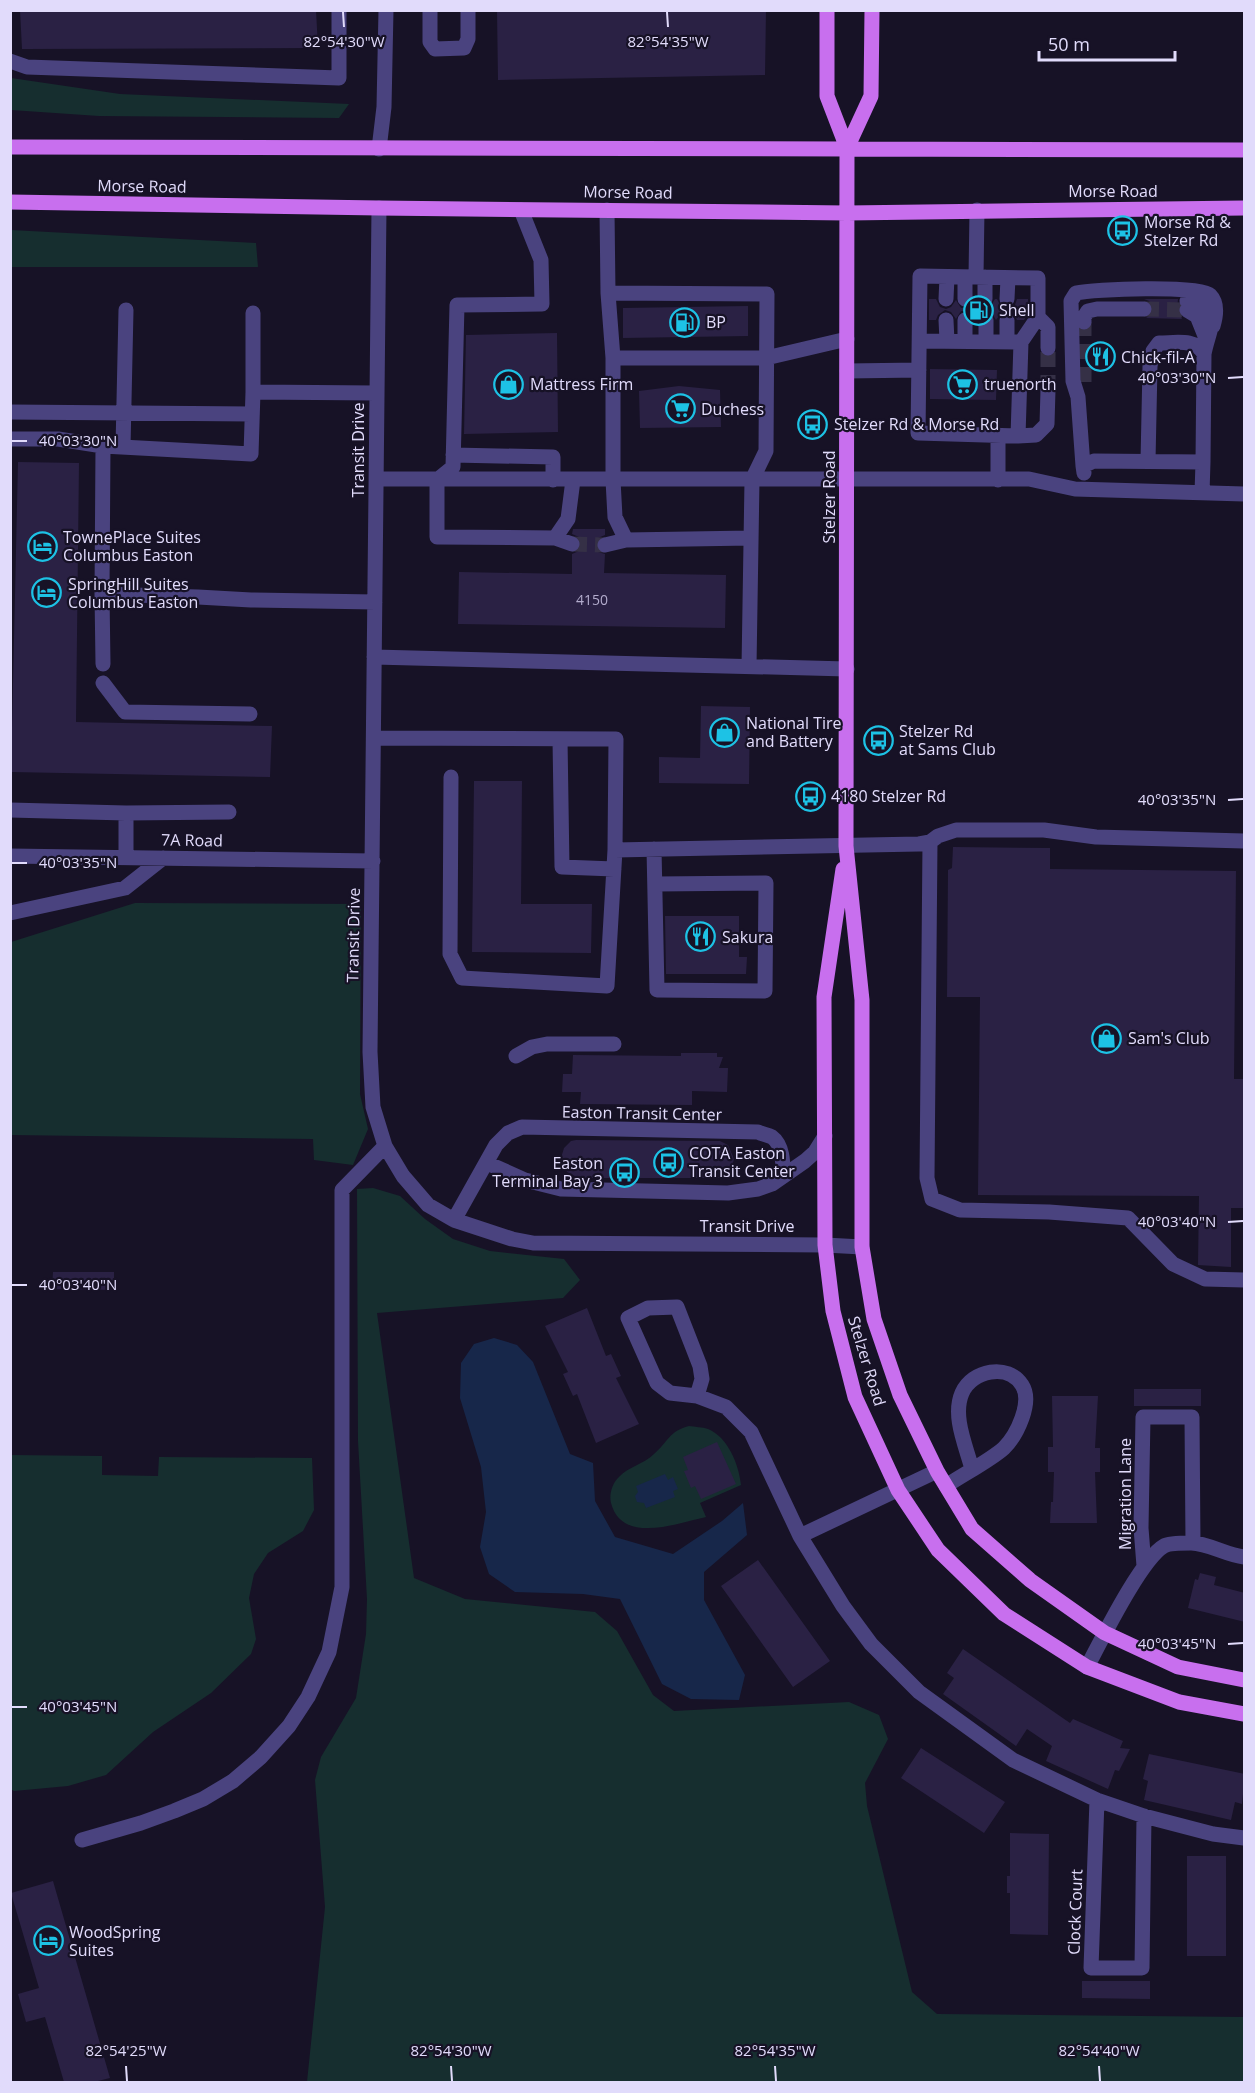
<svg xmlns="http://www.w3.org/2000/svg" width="1255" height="2093" font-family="'Open Sans',sans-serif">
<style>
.green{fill:#162e2f}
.water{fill:#17274a}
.building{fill:#2a2144}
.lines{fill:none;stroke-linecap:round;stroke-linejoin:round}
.minor-tunnel{stroke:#353046;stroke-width:15;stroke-dasharray:15 8;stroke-linecap:butt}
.minor{stroke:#4a437f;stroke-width:15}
.major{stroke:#c86fee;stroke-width:15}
.ticks{fill:none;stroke:#e1dbfb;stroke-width:2}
.labels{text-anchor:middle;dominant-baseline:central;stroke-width:4.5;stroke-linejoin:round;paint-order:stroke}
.number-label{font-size:14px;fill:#b3accd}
.street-label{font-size:16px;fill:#e1dbfb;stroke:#171226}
.poi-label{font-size:16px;fill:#e1dbfb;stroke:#171226;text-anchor:start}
.ticks-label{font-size:15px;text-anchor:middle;fill:#e1dbfb;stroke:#171226;stroke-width:4.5;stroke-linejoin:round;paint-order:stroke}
</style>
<rect width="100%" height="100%" fill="#171226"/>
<!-- green -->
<path class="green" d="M11 78 120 94 349 104 339 118 99 116 11 110Z
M11 230 256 243 258 267H11Z
M135 903 361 904 360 1094 368 1129 353 1165 314 1160 313 1139 11 1135V942Z
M373 1188 400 1196 425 1219 453 1239 490 1251 564 1259 580 1280 563 1298 377 1313 414 1578 465 1599 595 1612 617 1631 653 1695 674 1711 849 1702 879 1715 888 1739 865 1783 867 1806 912 1992 937 2014 1244 2017V2082H307L325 1907 315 1780 321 1757 356 1698 366 1634 367 1599 358 1441 357 1189Z
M689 1426C695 1427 702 1427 708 1429 728 1437 739 1465 741 1485L700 1503 706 1517C678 1523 622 1545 611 1503 609 1495 612 1483 619 1477 628 1467 644 1464 654 1454 668 1442 669 1431 689 1426Z
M11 1455 102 1456V1475L158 1476 159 1457 312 1458 314 1510 303 1531 268 1553 254 1574 249 1598 256 1639 251 1654 211 1693 153 1732 106 1775 68 1786 14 1791 10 1789Z"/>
<!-- water -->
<path class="water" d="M494 1338 517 1345 533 1362 570 1454 593 1463 595 1501 615 1537 673 1554 722 1521 743 1503 747 1535 704 1572V1600L745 1675 739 1700 691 1699 662 1684 620 1599 583 1594 515 1592 489 1574 480 1547 486 1512 481 1467 460 1398 461 1363 474 1344Z
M665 1474 668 1480 673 1477 678 1489 673 1491 675 1497 646 1508 644 1503 637 1502 635 1496 638 1492 636 1486Z"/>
<!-- building -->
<path class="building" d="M20 10H316L318 48 22 49Z
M497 10H766L765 75 498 80Z
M929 299H936L940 307 946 309 951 307 956 300 961 308H969L975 299 980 307 986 309 990 307 995 299H997L1001 307 1007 309 1015 305 1017 299H1028V314L1024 320H1017L1012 312 1006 310 1002 312 996 320 991 312 985 310 981 312 975 320 969 311H961L956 319 951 312 945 310 938 315 936 320H929Z
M1144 299H1178L1177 310 1182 319 1146 318 1152 314 1154 308 1149 301Z
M748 306V336L623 338V308Z
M557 333 558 432 464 434 466 335Z
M930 369 997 370 996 400 930 399Z
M679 386 720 390 721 427 640 428 639 391Z
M18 462 79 463 76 722 272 726 270 777 11 772Z
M573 529H605V535L598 538 595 547 598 552 605 554 604 573 726 575 725 628 458 624 459 572 572 574V554L579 551 582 543 579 537 572 534Z
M701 706 750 707 749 784 659 783V757L700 758Z
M474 781H522L521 904H592L591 953 472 952Z
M953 847 1050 848V869L1236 871 1234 1079H1245V1208H1231V1267L1198 1265 1199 1196 978 1195 980 997H947L948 870 952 868Z
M665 916H739V957H747L746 974H666Z
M681 1053H717V1057H723L719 1068H728L727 1092 692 1091V1105L580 1104 581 1092H562L563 1074H572L573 1055 681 1056Z
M576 1140 720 1141 728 1145 734 1159 731 1170 720 1178H579L567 1172 561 1158 564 1148 571 1141Z
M53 1272H114V1290L52 1289Z
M587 1308 606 1356 611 1354 621 1376 616 1378 639 1424 596 1443 577 1394 573 1396 563 1374 568 1372 545 1326Z
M1134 1389H1201V1406H1134Z
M1052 1396H1098L1095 1448H1100V1472H1095L1097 1523H1050L1051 1502H1053L1054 1472H1048V1447H1053Z
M717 1442 736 1484 701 1499 695 1486 691 1488 684 1471 688 1470 683 1457Z
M758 1560 830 1661 793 1687 721 1586Z
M1200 1573 1216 1577 1214 1585 1245 1593V1622L1188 1608 1195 1579 1198 1580Z
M963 1649 1070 1723 1073 1719 1123 1741 1120 1748 1130 1749 1119 1771 1115 1770 1108 1789 1046 1761 1052 1746 1027 1729 1016 1746 943 1694 954 1678 947 1673Z
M921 1748 1005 1802 984 1833 901 1778Z
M1149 1754 1245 1774 1242 1804 1235 1802 1231 1820 1144 1800 1148 1781 1143 1779Z
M1010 1833 1049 1834 1048 1935 1010 1934V1893H1007V1876H1010Z
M1187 1856H1226V1956H1187Z
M53 1881 110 2078 94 2082H64L45 2017 26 2022 18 1994 39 1988 11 1893Z
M1082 1981H1150V1999L1082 1998Z"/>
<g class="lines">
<!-- minor-tunnel -->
<path class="minor-tunnel" d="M1144 309 1187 310
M1084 382V322
M1048 390V348
M572 544 605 545"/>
<!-- minor -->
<path class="minor" d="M430 10V42L435 49 464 48 468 39V10
M10 61 27 67 339 78V10
M379 149 384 107 386 10
M379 208 370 1052 373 1107 385 1146 403 1176 428 1205 454 1220 512 1239 533 1243 825 1245 862 1247
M521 210 541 260 542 304 457 305 453 467 437 480V537L555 538 572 544
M607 210 608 293 767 294 766 451 752 480 749 667
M965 277V299
M976 277 1038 278V317L1021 342 1018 436 918 433 920 276 976 277 977 210
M985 277V299
M608 293 613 358V480L615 517 626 540
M946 299 947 277
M1007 299 1008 278
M1187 301C1225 310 1209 327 1204 354
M1187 310 1197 316 1207 341
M253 313V392
M1038 317 1048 327V348
M946 320 947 341
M986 320V341
M1007 320V342
M1084 322V317L1088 311 1097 309H1144
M920 341 1021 342
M965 341V320
M613 358H766L847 339
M847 371 919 370
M10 412 252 414
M1018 436 1036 435 1047 424 1048 390
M10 439H58L103 446 102 594 198 597 251 600 375 602
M103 446 251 454 253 392 376 393
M123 447 126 310
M453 455 553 457V480
M1148 461 1150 366 1153 351 1159 343C1175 343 1196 338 1204 354L1203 462
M1083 466 1078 397 1073 381 1071 301 1076 293C1093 289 1200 285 1210 295 1218 303 1216 316 1213 326
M1084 473 1083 466 1094 461 1203 462 1202 493
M376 479H1029L1075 489 1244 494
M998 480V435
M555 538 568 519 573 480
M605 545 626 540 751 538
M102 594 103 664
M374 657 847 669
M103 683 125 712 250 714
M374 738 616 739 615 850 607 986 462 978 450 954 451 777
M560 739 562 867 614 869
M10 810 126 813
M930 842 927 1178 932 1199 960 1210 1049 1212 1128 1218 1173 1264 1205 1279 1244 1280
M654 849 657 990 765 991 766 883 656 884
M615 850 919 844 930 842 938 836 956 830H1044L1096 837 1244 841
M10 856 373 861
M126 857V813L229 812
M10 913 125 888 163 858
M516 1056 532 1047 547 1044H614
M487 1163 525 1180 561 1189 728 1193 758 1189 772 1184 805 1161 815 1152 825 1136
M454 1220 496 1145 508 1133 522 1127 758 1132C762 1134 768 1135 772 1137 783 1145 783 1163 783 1174
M697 1396 702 1379 700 1366 677 1307 648 1308 628 1318 657 1383 670 1393 697 1396 726 1407 751 1432 800 1536 843 1606 871 1644 919 1692 1013 1760 1097 1800 1144 1816 1213 1834 1244 1838
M946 1486C962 1475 991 1460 1004 1448 1017 1435 1033 1402 1022 1385 1008 1363 972 1370 962 1393 952 1416 966 1446 972 1469
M800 1536 937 1471
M1144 1566 1141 1528 1143 1417H1192L1193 1543
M1087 1667C1101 1641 1141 1559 1164 1546 1169 1543 1184 1543 1191 1543 1208 1543 1226 1555 1244 1557
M1097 1800 1091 1968H1142L1144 1816
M82 1840 141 1823 174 1811 203 1799 233 1781 261 1757 289 1726 308 1697 329 1652 342 1587V1190L385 1146"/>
<!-- major -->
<path class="major" d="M827 10V96L847 148 846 846 862 1000V1247L874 1319 900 1395 937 1471 972 1529 1030 1580 1105 1633 1178 1667 1244 1680
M10 147 1244 150
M847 148 871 96 872 10
M10 202 379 208 847 213 1244 208
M843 869 824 997 825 1245 833 1311 855 1397 898 1490 938 1550 1004 1614 1087 1667 1179 1702 1244 1714"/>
</g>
<!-- ticks -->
<path class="ticks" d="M343 12 344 27M667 12 668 27M1228 378 1243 377M12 441H27M1228 800 1243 799M12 863H27M1228 1222 1243 1221M12 1285H27M1228 1644 1243 1643M12 1707H27M126 2066 127 2081M451 2066 452 2081M775 2066 776 2081M1099 2066 1100 2081"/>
<!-- icons -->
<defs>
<symbol id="bus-ring" viewBox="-11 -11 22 22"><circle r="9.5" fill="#171226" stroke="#1dc2e5" stroke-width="1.5"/><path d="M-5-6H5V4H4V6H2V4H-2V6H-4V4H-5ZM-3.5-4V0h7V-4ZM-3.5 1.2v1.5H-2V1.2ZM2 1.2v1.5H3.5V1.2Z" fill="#1dc2e5"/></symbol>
<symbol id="fuel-ring" viewBox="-11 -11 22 22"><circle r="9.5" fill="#171226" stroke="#1dc2e5" stroke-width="1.5"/><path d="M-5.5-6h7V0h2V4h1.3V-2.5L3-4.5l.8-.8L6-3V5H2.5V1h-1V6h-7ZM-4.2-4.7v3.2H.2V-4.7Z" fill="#1dc2e5"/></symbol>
<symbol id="restaurant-ring" viewBox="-11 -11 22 22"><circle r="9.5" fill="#171226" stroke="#1dc2e5" stroke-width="1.5"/><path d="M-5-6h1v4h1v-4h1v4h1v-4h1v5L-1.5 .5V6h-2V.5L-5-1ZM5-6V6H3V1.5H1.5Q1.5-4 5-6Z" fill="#1dc2e5"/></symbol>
<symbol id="shop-ring" viewBox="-11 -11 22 22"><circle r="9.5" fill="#171226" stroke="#1dc2e5" stroke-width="1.5"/><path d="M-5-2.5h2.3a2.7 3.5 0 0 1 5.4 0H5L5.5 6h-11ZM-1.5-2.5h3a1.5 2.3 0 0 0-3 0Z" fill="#1dc2e5"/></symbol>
<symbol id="supermarket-ring" viewBox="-11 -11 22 22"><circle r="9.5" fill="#171226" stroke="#1dc2e5" stroke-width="1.5"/><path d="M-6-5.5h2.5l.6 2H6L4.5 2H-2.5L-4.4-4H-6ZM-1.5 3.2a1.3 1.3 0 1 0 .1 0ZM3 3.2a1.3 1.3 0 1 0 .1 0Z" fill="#1dc2e5"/></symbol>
<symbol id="hotel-ring" viewBox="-11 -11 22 22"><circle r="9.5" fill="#171226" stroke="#1dc2e5" stroke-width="1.5"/><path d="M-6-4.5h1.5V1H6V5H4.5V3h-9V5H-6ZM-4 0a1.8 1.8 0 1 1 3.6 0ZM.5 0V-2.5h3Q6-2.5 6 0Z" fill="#1dc2e5"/></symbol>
</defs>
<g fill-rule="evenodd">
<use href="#bus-ring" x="1106" y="214" width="33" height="33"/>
<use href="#fuel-ring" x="962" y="294" width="33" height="33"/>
<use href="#fuel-ring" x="668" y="306" width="33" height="33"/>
<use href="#restaurant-ring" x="1084" y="340" width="33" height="33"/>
<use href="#shop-ring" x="492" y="368" width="33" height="33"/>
<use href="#supermarket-ring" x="946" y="368" width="33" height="33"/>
<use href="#supermarket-ring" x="664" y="392" width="33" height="33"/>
<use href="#bus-ring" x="796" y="408" width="33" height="33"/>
<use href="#hotel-ring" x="26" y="530" width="33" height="33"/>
<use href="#hotel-ring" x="30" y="576" width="33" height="33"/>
<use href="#shop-ring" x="708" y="716" width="33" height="33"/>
<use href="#bus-ring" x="862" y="724" width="33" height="33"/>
<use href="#bus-ring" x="794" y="780" width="33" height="33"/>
<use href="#restaurant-ring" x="684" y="920" width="33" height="33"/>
<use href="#shop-ring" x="1090" y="1022" width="33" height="33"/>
<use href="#bus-ring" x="652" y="1146" width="33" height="33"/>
<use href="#bus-ring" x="608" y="1156" width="33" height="33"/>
<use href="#hotel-ring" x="32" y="1924" width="33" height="33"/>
</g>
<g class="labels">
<!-- number labels -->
<g class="number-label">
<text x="592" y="599">4150</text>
</g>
<!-- street labels -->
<g class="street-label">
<text transform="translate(142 186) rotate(1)">Morse Road</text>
<text x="1113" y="191">Morse Road</text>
<text transform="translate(628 192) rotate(1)">Morse Road</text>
<text transform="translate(358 450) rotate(-90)">Transit Drive</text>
<text transform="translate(829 497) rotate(-90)">Stelzer Road</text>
<text transform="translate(192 840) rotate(1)">7A Road</text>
<text transform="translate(353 935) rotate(-89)">Transit Drive</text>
<text transform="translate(642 1113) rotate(1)">Easton Transit Center</text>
<text x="747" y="1226">Transit Drive</text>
<text transform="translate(867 1361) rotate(73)">Stelzer Road</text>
<text transform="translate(1125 1494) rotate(-90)">Migration Lane</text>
<text transform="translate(1075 1912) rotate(-88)">Clock Court</text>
</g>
<!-- poi labels -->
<g class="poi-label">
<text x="1144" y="222">Morse Rd &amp;<tspan x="1144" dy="18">Stelzer Rd</tspan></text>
<text x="999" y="310">Shell</text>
<text x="706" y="322">BP</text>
<text x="1121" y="357">Chick-fil-A</text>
<text x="530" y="384">Mattress Firm</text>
<text x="984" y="384">truenorth</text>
<text x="701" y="409">Duchess</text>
<text x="834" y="424">Stelzer Rd &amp; Morse Rd</text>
<text x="63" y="537">TownePlace Suites<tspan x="63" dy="18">Columbus Easton</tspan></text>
<text x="68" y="584">SpringHill Suites<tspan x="68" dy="18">Columbus Easton</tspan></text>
<text x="746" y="723">National Tire<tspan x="746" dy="18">and Battery</tspan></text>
<text x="899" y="731">Stelzer Rd<tspan x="899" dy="18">at Sams Club</tspan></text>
<text x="831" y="796">4180 Stelzer Rd</text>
<text x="722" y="937">Sakura</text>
<text x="1128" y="1038">Sam's Club</text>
<text x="689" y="1153">COTA Easton<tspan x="689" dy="18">Transit Center</tspan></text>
<text x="603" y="1163" text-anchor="end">Easton<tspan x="603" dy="18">Terminal Bay 3</tspan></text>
<text x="69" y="1932">WoodSpring<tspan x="69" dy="18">Suites</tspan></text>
</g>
</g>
<g class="ticks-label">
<text x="344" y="47">82°54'30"W</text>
<text x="668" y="47">82°54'35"W</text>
<text x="1177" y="383">40°03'30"N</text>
<text x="78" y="446">40°03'30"N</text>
<text x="1177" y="805">40°03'35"N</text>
<text x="78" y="868">40°03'35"N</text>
<text x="1177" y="1227">40°03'40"N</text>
<text x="78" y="1290">40°03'40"N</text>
<text x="1177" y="1649">40°03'45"N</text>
<text x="78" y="1712">40°03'45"N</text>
<text x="126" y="2056">82°54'25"W</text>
<text x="451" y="2056">82°54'30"W</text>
<text x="775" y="2056">82°54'35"W</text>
<text x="1099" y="2056">82°54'40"W</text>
</g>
<!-- border -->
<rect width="1255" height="2093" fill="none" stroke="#e1dbfb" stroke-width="24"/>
<!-- scale -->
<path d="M1039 51v9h136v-9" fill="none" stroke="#e1dbfb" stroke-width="3"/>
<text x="1048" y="51" font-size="18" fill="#e1dbfb" stroke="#171226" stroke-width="4.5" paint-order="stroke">50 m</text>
</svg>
